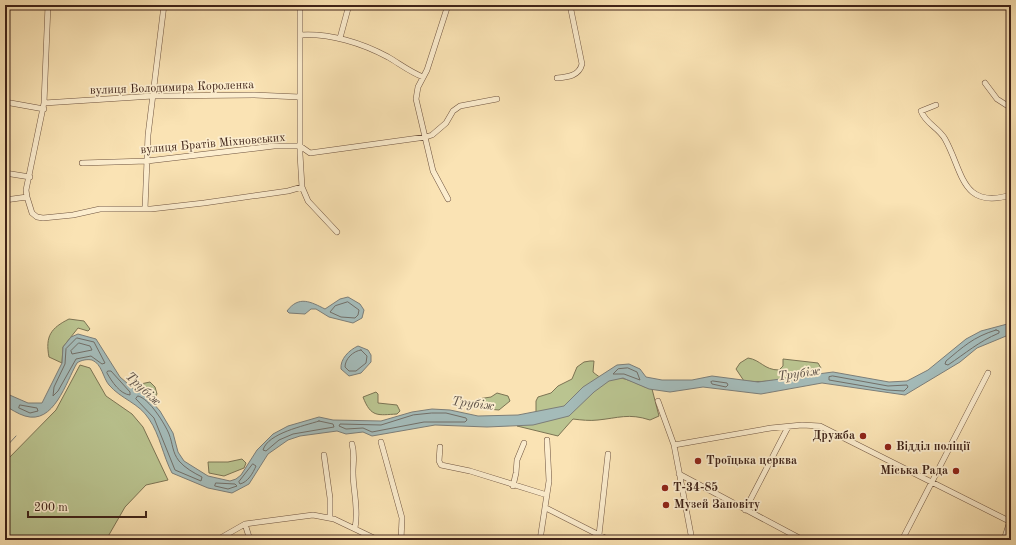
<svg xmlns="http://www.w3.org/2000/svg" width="1016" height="545" font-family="'Old Standard TT',serif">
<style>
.green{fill:#bac490;stroke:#7c7454}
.water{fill:#a4bbb9;stroke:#7c7e79}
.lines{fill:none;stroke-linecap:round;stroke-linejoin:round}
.shore{stroke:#726f68;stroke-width:1}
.stream{stroke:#7c7e79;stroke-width:1}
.street-casing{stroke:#6e533f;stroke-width:6}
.street{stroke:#fcedce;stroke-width:5}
.poi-dot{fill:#8f2418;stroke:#fcedce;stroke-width:1.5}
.labels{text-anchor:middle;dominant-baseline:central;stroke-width:3.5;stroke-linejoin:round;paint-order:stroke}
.street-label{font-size:12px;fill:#3f2318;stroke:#fcedce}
.poi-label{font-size:12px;font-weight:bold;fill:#3f2318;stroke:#fcedce;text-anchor:start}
.water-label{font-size:13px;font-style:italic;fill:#5d5148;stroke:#fcedce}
</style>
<rect width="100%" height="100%" fill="#fae3b4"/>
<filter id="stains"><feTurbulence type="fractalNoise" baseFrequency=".005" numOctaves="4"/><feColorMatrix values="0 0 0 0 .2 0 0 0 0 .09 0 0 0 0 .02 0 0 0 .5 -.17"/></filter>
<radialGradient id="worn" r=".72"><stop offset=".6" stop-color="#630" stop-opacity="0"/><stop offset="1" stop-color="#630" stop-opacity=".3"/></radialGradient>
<!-- green -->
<path class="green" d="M69 319 84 321 90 329 88 331 78 328 63 347 62 363 49 357C45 336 51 328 69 319Z
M748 358C761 360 764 370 779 370L783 366V359L818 363 821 368 816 375C792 379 768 383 744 381L736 369 740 363Z
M590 361H594L593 372C609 386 611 375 625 379 634 381 642 387 652 389L659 416 650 420C629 413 618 418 598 420 590 421 581 420 573 419L558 436 517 426 536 412V401L538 397 551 393 558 386 572 379 577 367 584 362Z
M80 365 90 368 106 396 132 414 143 427 168 480 146 485 125 507 106 540H5V462L56 410Z
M150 382 155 387 157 394 154 399 143 391 135 388 136 385Z
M376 392 378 394V403L397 405 400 411 397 414C378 415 371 418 363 397Z
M497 393 508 396 510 401 499 410 487 409 478 402V399L491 397Z
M242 459 246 463 244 468 224 476 209 473 208 462H228Z"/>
<!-- water -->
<path class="water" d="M348 297 360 304 364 310 362 318 353 323 329 317 316 309H311L305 314 289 313 287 311C299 295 311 302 325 309L340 299Z
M1011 323V334L977 348 960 362 905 395 822 383 761 394 703 387 670 392 649 389 623 378 609 381 594 392 569 416 533 425 487 427 435 425 372 436 363 432 346 434 337 431 300 436 288 440 268 454 249 484 232 493 208 488 172 473C163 456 160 435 149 419 139 403 121 399 109 385 103 378 102 364 92 360 87 359 81 360 77 363 66 382 54 425 25 416 18 414 11 409 5 406V393L28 403H42L62 363 63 347 71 337 78 334 96 339 120 377 135 390 145 394 160 411 173 433 178 452 184 461 208 476 230 481 236 479 241 475 257 450 273 434 288 426 319 417 333 420 381 421 412 412 432 409 450 410 478 416 518 415 564 406 583 387 617 365 629 364 640 369 646 377 662 380H692L712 376 758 382 833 372 889 382 907 381 928 370 966 339 981 331Z
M358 346 368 350 371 355V362L361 373 349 376 341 369C340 359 349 350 358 346Z"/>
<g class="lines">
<!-- shore -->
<path class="shore" d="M348 302 359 310 358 315 355 318 341 317 330 312 335 306Z
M996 330 999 331V333C978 342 966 353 948 365L945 364 946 361C963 347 973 337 996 330Z
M77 338 94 342 105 363 102 364 91 356 76 359 58 391 53 396 54 387 65 364 66 349Z
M79 343 90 346 92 350 72 354 71 351Z
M361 350 367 356 366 363 356 371H349L345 367C345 359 353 351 361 350Z
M628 368 637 372 640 380 624 374H613L618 369Z
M108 371H111L130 392V395C120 394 112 382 107 373Z
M833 376 888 386 907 385 908 387 904 391 887 390 829 380V377Z
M713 381 727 383 728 385 726 387 712 384 711 382Z
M138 396C149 398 165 424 169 434 173 444 172 452 179 461 185 468 194 473 202 477L201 481 175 470 154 418 136 399Z
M20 405 37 408 38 411 30 413 19 408Z
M432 413H446L466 418 467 420 465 422H424L372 432 363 428 346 429 339 426 340 424 381 425 413 415Z
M319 421 333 424 334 427 293 434 279 440 266 451 263 450C268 433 304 426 319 421Z
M253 464 256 466C253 473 248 482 240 484L239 482Z
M216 483 235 484 237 486 228 489 215 486Z"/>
<!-- stream -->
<path class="stream" d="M5 448 16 436"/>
<defs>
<path id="street" d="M300 5V154L302 187 308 201 337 232
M448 5 427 70 418 87 416 99 433 171 448 199
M300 35C330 33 362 43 388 57 400 64 410 72 423 77
M340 38 349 5
M557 78C568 77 579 76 582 64L570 5
M985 83 997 99 1011 108
M5 102 44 109
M44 103 153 96 254 95 300 97
M936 105 921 111C926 124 938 127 945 139 963 171 961 210 1011 195
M82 163 147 161 274 146H300L310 153 426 137 432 135 446 123 453 111 460 106 497 99
M5 173 30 177
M27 197 32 213 37 217 43 218 73 215 100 209H151L204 203 288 191 302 187
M5 200 27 197 26 190 44 103 48 5
M145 209 148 135 164 5
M658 401 674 445 692 540
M381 442 402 518 401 540
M352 444C355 455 353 462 353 472 353 491 359 509 355 528
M674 445 771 428 802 425 820 426 1011 522
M440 447 439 461 441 465 470 471 547 495
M324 455 330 498V517
M679 474 803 540
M513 486 516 473 517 460 524 443
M546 508 609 540
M745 510 788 427
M245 524 250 540
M599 535 608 454
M217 540 245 524 313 515 334 519 378 540
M540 540 549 481 547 440
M902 540 988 373
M1004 540 1010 521"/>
</defs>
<!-- street casing -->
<use href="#street" class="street-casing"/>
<!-- street -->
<use href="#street" class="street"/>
</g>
<!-- markers -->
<g class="poi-dot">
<circle cx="863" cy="436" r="4"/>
<circle cx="888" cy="447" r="4"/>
<circle cx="698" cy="461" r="4"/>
<circle cx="956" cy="471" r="4"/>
<circle cx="665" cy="488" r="4"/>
<circle cx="666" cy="505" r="4"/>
</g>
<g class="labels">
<!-- street labels -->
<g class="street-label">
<text transform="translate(172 88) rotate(-2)">вулиця Володимира Короленка</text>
<text transform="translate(213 144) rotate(-5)">вулиця Братів Міхновських</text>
</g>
<!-- poi labels -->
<g class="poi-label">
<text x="855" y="436" text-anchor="end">Дружба</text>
<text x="896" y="447">Відділ поліції</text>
<text x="706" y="461">Троїцька церква</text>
<text x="948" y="471" text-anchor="end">Міська Рада</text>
<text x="673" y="488">Т-34-85</text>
<text x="674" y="505">Музей Заповіту</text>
</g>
<!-- water labels -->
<g class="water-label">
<text transform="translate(799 374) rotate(-8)">Трубіж</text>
<text transform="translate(143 389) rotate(43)">Трубіж</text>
<text transform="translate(473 404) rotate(7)">Трубіж</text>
</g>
</g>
<!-- margin -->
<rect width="1016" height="545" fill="none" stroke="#fae3b4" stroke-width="20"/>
<rect x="6" y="6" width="1004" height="533" fill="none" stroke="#3f2318" stroke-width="2"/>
<rect x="10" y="10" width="996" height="525" fill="none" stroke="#3f2318"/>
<!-- scale -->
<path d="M28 511v6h118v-6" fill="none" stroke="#3f2318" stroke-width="2"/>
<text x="34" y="511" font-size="12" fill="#3f2318" stroke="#fcedce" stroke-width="3" paint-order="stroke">200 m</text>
<rect width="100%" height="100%" filter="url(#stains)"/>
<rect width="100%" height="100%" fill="url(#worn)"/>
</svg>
